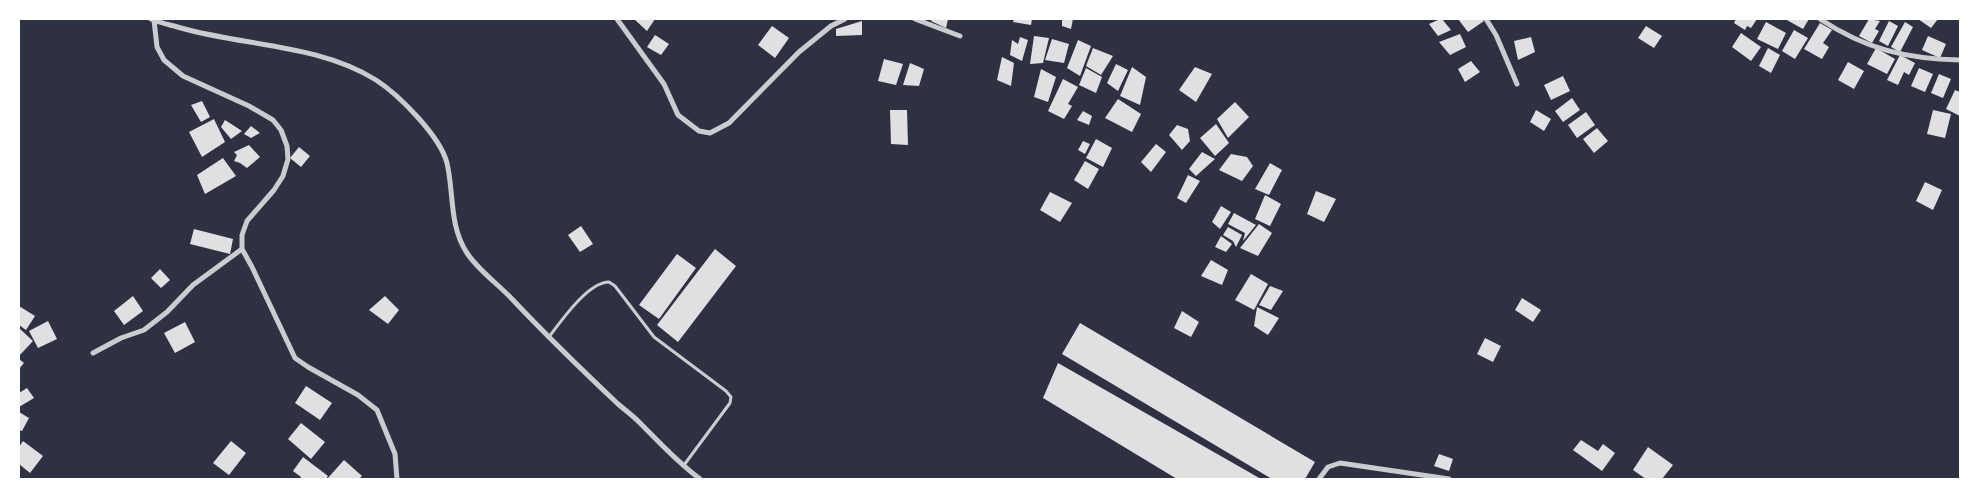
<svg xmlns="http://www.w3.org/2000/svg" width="1979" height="498" font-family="'Roboto Condensed',sans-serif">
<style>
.building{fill:#e0e0e3}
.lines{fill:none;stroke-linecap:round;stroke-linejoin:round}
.service{stroke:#caccd0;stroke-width:3}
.minor{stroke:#caccd0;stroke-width:5}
</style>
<rect width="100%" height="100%" fill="#2d3142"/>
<!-- building -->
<path class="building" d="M634 19H655L647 31Z
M932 19H948L946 28 931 21Z
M1014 19H1032L1031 25 1013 22Z
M1062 19H1073L1071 29 1062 26Z
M1440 19H1442L1451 30 1438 36 1429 24Z
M1458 19H1482L1484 21 1468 32Z
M1736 19H1757L1751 28 1747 26 1745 30 1734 23Z
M1785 19H1809L1803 29Z
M1869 19 1880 21 1875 29 1879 31 1872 43 1859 36Z
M1918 19H1938L1931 28Z
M862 21V35L836 36V29Z
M1889 21 1898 26 1888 46 1879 41Z
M1766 22 1786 33 1778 49 1757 39Z
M1905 22 1913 27 1900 52 1891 47Z
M1820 23 1832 30 1823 43 1829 47 1822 59 1804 49Z
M772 26 789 38 775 58 758 45Z
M1646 26 1662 36 1654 48 1638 38Z
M1794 30 1808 38 1795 59 1782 51Z
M1741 33 1761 47 1751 61 1732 47Z
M1460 34 1466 47 1450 55 1439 42Z
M655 35 669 44 661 55 647 47Z
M1034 36 1049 38 1043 63 1030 64Z
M1928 36 1946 44 1940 58 1922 50Z
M1020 37 1028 40 1022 61 1010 55 1012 40 1018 44Z
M1531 37 1535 52 1518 60 1514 41Z
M1052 39 1069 44 1064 63 1045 60Z
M1078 40 1091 46 1080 76 1067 68Z
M1093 48 1113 56 1101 75 1086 66Z
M1768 48 1780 55 1771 73 1759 66Z
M1876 48 1895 59 1887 74 1867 64Z
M1900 55 1915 63 1909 75 1904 72 1898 85 1887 80Z
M1002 57 1014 63 1011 86 997 80Z
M884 59 903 64 896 85 878 81Z
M1471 61 1480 72 1465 82 1458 69Z
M1848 62 1864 71 1854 89 1838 80Z
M910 63 924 69 919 86 903 85Z
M1116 64 1128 70 1118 91 1107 83Z
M1132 67 1146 77 1140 105 1120 96Z
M1195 67 1212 74 1196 102 1179 90Z
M1086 68 1102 77 1096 93 1079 85Z
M1919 68 1933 74 1925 92 1911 86Z
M1041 69 1056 77 1048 102 1034 97Z
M1939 74 1951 79 1943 98 1931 93Z
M1563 76 1570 91 1551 100 1544 85Z
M1063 79 1078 87 1068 104 1072 106 1064 119 1048 111Z
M1955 90 1960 92V116L1946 109Z
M1572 98 1580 110 1563 122 1555 111Z
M1118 99 1141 114 1132 132 1105 118Z
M202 101 210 117 201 122 191 105Z
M1235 102 1249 117 1228 138 1217 119Z
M890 110H907L908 145 891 144Z
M1536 110 1551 119 1544 131 1530 122Z
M1933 110 1951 114 1945 138 1927 134Z
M1083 111 1092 116 1089 125 1077 120Z
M1586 112 1595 125 1577 138 1568 125Z
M214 119 225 142 202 157 189 132Z
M225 120 242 131 231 139 221 127Z
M1216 124 1229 143 1215 156 1200 138Z
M1177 125 1188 129 1190 141 1182 150 1169 135Z
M251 126 260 133 251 138 244 134Z
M1597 128 1608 141 1594 153 1583 139Z
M1096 139 1112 148 1103 167 1086 158Z
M1083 141 1090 144 1085 154 1078 150Z
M1156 144 1166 152 1151 172 1141 162Z
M249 145 260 157 247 168 240 163 234 161 237 155 234 152Z
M299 147 310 156 301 167 290 158Z
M1202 152 1215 159 1196 176 1189 169Z
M1231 154 1247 157 1253 166 1242 181 1219 170Z
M223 158 236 176 205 194 197 175Z
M1085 161 1099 169 1088 189 1074 180Z
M1270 163 1282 170 1269 195 1255 189Z
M1188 175 1200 181 1186 203 1177 198Z
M1925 182 1942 190 1933 210 1916 201Z
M1316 191 1336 199 1324 222 1307 214Z
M1050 192 1072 203 1060 222 1040 210Z
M1265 195 1281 204 1270 226 1255 219Z
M1221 206 1231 212 1220 229 1212 222Z
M1234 213 1256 225 1243 241 1245 233 1228 224Z
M1259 224 1272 233 1258 256 1240 248Z
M581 226 593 244 580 252 568 235Z
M1228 227 1242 235 1236 247 1233 241 1223 235Z
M194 229 233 239 230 254 190 244Z
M1221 236 1232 244 1226 252 1215 247Z
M715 249 736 266 678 342 657 325Z
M677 254 696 268 659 319 639 305Z
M1211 260 1228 270 1222 285 1201 276Z
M160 269 170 280 161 288 151 278Z
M1251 274 1268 284 1254 310 1235 300Z
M1270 286 1283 291 1271 310 1259 305Z
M133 296 143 311 124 325 114 311Z
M385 296 399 310 388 324 369 310Z
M1522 298 1541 310 1533 322 1515 310Z
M19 306 35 316 26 330 19 325Z
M1257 307 1279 318 1268 335 1254 326Z
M1182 311 1199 322 1191 337 1174 328Z
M48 321 57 339 38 348 29 331Z
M185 322 195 342 175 353 164 333Z
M1080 323 1315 462 1305 479H1272L1062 354Z
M19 328 33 341 19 356Z
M1485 338 1501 346 1493 362 1477 354Z
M19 359 24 363 19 369Z
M1058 363 1261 479H1177L1043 398Z
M306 386 332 403 320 420 295 403Z
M27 388 34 398 19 407V393Z
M19 412 29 418 22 431 19 430Z
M301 423 325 442 311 459 288 439Z
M1581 440 1598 451 1603 444 1615 453 1602 471 1573 450Z
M23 441 43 456 30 473 19 464V447Z
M231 441 246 453 229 475 213 463Z
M1648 447 1673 465 1662 479H1646L1633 470Z
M1439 454 1453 459 1449 471 1434 466Z
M303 457 328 476 326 479H300L301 477 293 471Z
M344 460 362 476 359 479H327Z"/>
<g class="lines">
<!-- service -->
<path class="service" d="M549 337C561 321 588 282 609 282L615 286 654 337 726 391 731 397 730 403 684 465"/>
<!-- minor -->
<path class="minor" d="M151 19C160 23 171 25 181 28 244 46 318 44 376 80 399 95 440 136 447 163 454 193 449 226 467 253 478 270 498 284 512 299 546 335 582 370 618 404 625 410 632 415 639 422 659 442 677 462 700 479
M617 19 664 84 678 115 699 131 710 133 729 123 799 52 831 26 845 19
M915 19 960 36
M1486 19 1496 35 1517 84
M1820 19C1865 49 1907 59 1960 60
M154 20 157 47 164 60 183 76 249 106 273 120 281 130 287 146 288 159 283 176 274 190 247 221 242 235V249L252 267 295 358 308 367 358 395 377 410 395 454 397 479
M93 353 121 338 144 330 167 312 193 285 242 249
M1319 479 1328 467 1340 463 1449 479"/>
</g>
<!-- border -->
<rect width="1979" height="498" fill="none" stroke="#ffffff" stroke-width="40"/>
</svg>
